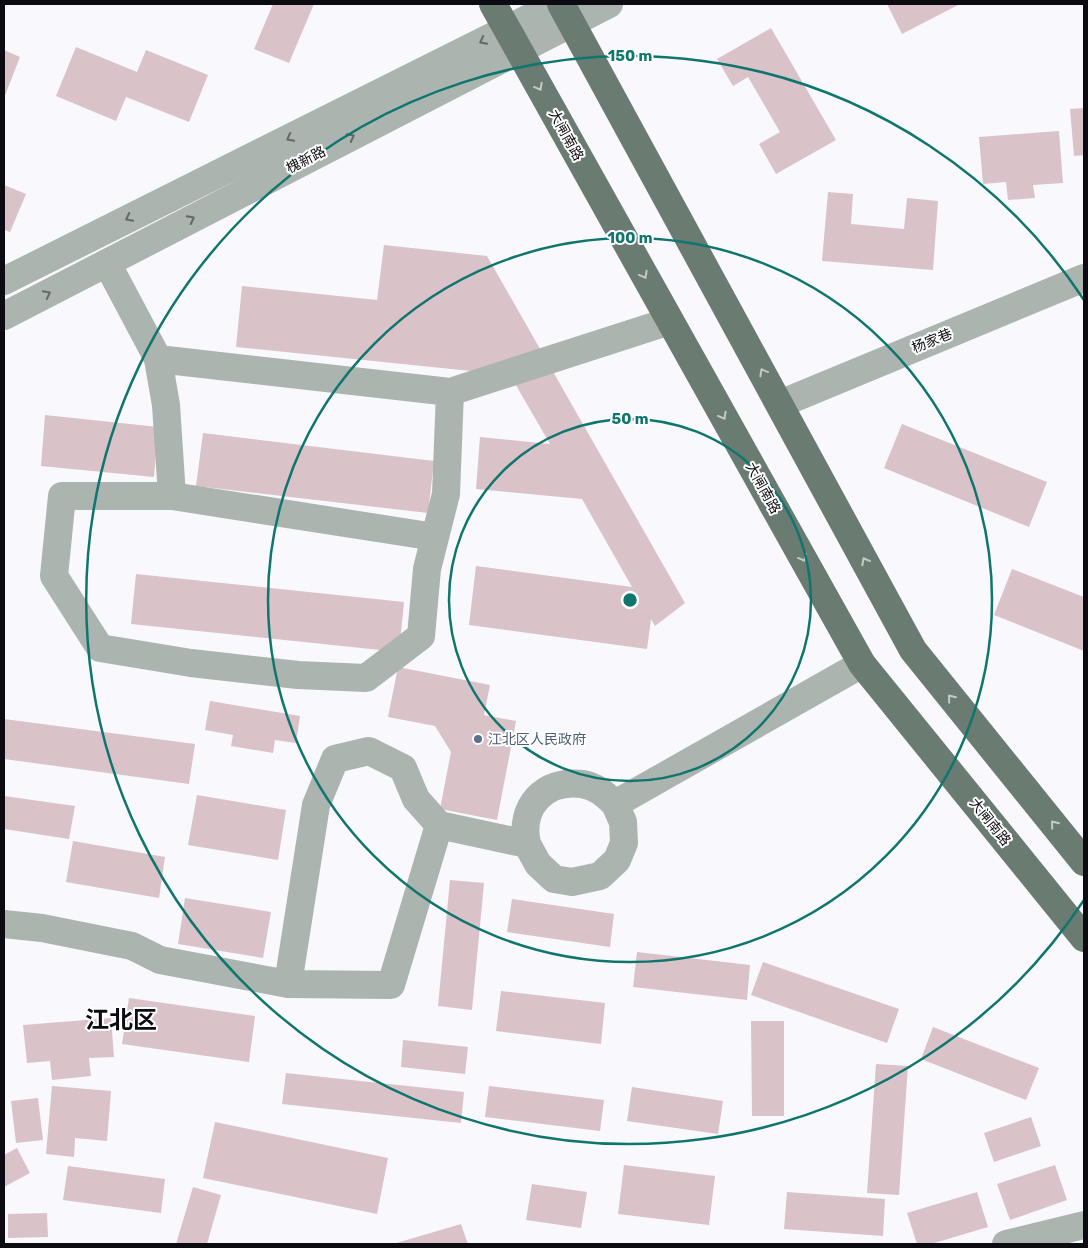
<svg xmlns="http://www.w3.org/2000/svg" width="1088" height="1248" font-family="Rubik,'Noto Sans SC',sans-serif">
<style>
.building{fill:#dac2c9}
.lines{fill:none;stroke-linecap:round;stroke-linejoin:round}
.minor{stroke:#abb4af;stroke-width:28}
.major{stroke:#6a7b72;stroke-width:28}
.oneway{stroke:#636868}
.oneway2{stroke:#c3cac7}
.ring{fill:none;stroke:#0f766e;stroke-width:2.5}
.service-dot{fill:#5c6f8a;stroke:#fff;stroke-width:2}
.labels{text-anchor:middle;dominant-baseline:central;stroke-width:4;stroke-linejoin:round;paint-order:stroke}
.street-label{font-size:14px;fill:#0c0b11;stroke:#fff}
.service-label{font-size:14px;fill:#4e5e75;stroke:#fff;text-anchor:start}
.town-label{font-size:24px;font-weight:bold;fill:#0c0b11;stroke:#fff}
.centre{fill:#0f766e;stroke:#fff;stroke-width:2.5}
.ring-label{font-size:15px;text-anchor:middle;font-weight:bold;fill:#0f766e;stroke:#fff;stroke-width:4;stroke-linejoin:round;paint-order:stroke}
</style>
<rect width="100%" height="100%" fill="#f9f8fd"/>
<!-- building -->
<path class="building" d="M273 4H314L289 63 254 49Z
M887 4H960L902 34Z
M771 28 836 140 776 174 759 144 780 132 748 77 733 86 717 59Z
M76 47 137 72 146 50 208 75 189 122 126 97 116 121 56 96Z
M4 50 20 57 4 98Z
M1084 108V155L1074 156 1070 109Z
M1059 131 1063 183 1033 185 1035 198 1008 200 1006 182 983 184 979 137Z
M4 185 26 194 10 232 4 230Z
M828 192 853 194 851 224 904 229 907 198 938 201 933 270 822 261Z
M384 245 487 256 685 603 655 626 651 619 647 649 469 625 476 566 632 587 582 499 476 489 480 437 550 444 502 361 500 374 236 347 242 286 377 300Z
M45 415 158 427 154 477 41 466Z
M902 424 1047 482 1029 527 884 468Z
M203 433 434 461 428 513 196 486Z
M1012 569 1084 597V651L994 615Z
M136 574 404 602 399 652 131 624Z
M398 667 490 685 484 715 516 721 497 820 440 809 451 752 435 726 388 717Z
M210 701 300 716 296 743 275 740 273 753 231 746 233 735 205 730Z
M4 719 195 744 189 784 4 759Z
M197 795 286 810 278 860 188 845Z
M4 796 75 806 69 839 4 829Z
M73 841 165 857 159 898 66 882Z
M450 880 484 883 472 1010 438 1006Z
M185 898 271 912 263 958 178 944Z
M512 899 614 914 610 947 507 932Z
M637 952 750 965 747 1000 633 987Z
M763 962 899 1009 887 1043 751 995Z
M501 991 605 1003 601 1044 496 1031Z
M129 998 255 1016 249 1062 122 1044Z
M111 1018 114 1057 89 1058 91 1076 52 1080 50 1061 27 1063 23 1025Z
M751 1021H784V1116H752Z
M933 1027 1039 1068 1026 1100 921 1059Z
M403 1040 468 1047 465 1074 401 1067Z
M876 1064 908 1066 899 1195 867 1193Z
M286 1073 464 1092 461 1123 282 1104Z
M52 1086 111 1091 107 1141 75 1138 74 1157 46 1154Z
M489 1086 604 1100 600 1131 485 1117Z
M632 1087 723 1101 718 1134 627 1121Z
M38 1098 43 1140 16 1143 11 1101Z
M1031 1117 1041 1146 994 1162 984 1133Z
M215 1122 388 1158 377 1214 203 1178Z
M17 1148 30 1173 4 1187V1155Z
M624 1165 715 1176 709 1225 618 1214Z
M1055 1165 1067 1200 1010 1220 997 1184Z
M68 1166 165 1179 161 1213 63 1200Z
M532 1184 587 1192 581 1228 526 1220Z
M193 1187 221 1195 207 1244H176Z
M787 1192 885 1199 883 1236 784 1229Z
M977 1192 988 1227 931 1244H917L907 1213Z
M47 1213 48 1237 8 1238V1214Z
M461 1224 468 1244H393Z"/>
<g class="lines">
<!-- minor -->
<path class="minor" d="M107 263 158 359 450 392 670 321
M4 281 557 4
M4 316 609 4
M158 359 166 405 172 496H62L54 576 100 648 191 663 298 675 366 678 421 636 427 569 446 494 450 392
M780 404 1084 278
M172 496 435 537
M527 844C519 807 544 779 582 784 596 786 606 795 615 804
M4 924 42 928 132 946 160 960 288 984 391 985 439 825 527 844 538 864 554 879 572 882 600 876 617 860 624 843 623 822 615 804 862 664
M288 984 316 805 335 759 369 751 403 768 416 799 439 825
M1006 1244 1084 1225"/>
<!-- major -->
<path class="major" d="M493 4 862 664 1084 938
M561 4 913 650 1084 862"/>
</g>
<!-- one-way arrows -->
<defs><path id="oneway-chevron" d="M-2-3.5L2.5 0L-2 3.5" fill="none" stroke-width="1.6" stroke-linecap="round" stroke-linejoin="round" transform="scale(1.25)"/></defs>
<g class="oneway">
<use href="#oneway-chevron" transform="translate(483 41) rotate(153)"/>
<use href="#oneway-chevron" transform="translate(351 137) rotate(-27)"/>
<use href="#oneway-chevron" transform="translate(290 138) rotate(153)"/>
<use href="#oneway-chevron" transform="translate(129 218) rotate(153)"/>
<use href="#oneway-chevron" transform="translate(191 219) rotate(-27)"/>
<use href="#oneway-chevron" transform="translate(47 294) rotate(-27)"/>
</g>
<g class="oneway2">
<use href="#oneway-chevron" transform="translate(539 87) rotate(61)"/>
<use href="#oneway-chevron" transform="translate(644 275) rotate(61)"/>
<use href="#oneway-chevron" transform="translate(763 372) rotate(-119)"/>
<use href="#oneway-chevron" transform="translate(723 416) rotate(61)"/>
<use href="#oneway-chevron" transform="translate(803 558) rotate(61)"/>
<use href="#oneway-chevron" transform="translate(865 561) rotate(-118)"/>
<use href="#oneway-chevron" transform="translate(951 698) rotate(-129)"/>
<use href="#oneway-chevron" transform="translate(1054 824) rotate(-129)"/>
</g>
<!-- distance rings -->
<g class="ring">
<circle cx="630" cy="600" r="181"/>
<circle cx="630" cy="600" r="362"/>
<path d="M1084 900A544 544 0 1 1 1084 300"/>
</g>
<!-- markers -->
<circle class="service-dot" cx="478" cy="739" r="5"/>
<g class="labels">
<!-- street labels -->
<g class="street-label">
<text transform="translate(566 135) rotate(61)">大闸南路</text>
<text transform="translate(306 160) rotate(-27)">槐新路</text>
<text transform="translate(932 341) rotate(-22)">杨家巷</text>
<text transform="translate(763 488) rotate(61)">大闸南路</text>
<text transform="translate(990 822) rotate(51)">大闸南路</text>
</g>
<!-- service labels -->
<g class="service-label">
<text x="488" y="739">江北区人民政府</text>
</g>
<!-- town labels -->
<g class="town-label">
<text x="121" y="1020">江北区</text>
</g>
</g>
<circle cx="630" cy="600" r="8" class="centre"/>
<g class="ring-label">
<text x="630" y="61">150 m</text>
<text x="630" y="243">100 m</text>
<text x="630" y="424">50 m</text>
</g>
<!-- border -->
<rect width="1088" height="1248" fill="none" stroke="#0c0b11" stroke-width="10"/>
</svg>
